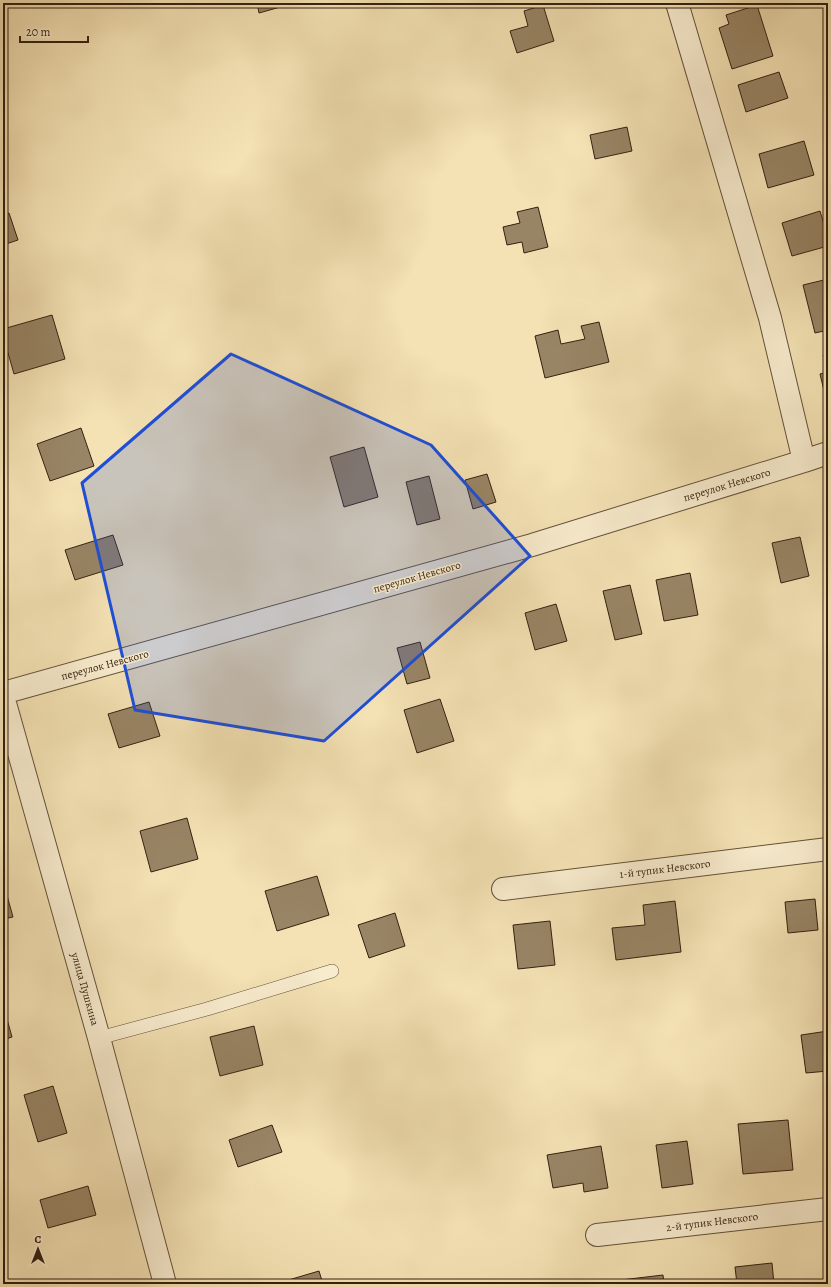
<svg xmlns="http://www.w3.org/2000/svg" width="831" height="1287" font-family="Alegreya,serif">
<style>
.building{fill:#988565;stroke:#342110}
.lines{fill:none;stroke-linecap:round;stroke-linejoin:round}
.lane-casing{stroke:#645139;stroke-width:14}
.street-casing{stroke:#645139;stroke-width:24}
.lane{stroke:#f8ecce;stroke-width:13}
.street{stroke:#f8ecce;stroke-width:22}
.marked{fill:#1d4ed8;fill-opacity:0.2;stroke:#1d4ed8;stroke-width:3;stroke-linejoin:round}
.labels{text-anchor:middle;dominant-baseline:central;stroke-width:3;stroke-linejoin:round;paint-order:stroke}
.street-label{font-size:11px;fill:#342110;stroke:#f8ecce}
</style>
<rect width="100%" height="100%" fill="#f4e2b4"/>
<filter id="stains"><feTurbulence type="fractalNoise" baseFrequency=".005" numOctaves="4"/><feColorMatrix values="0 0 0 0 .2 0 0 0 0 .09 0 0 0 0 .02 0 0 0 .5 -.17"/></filter>
<radialGradient id="worn" r=".72"><stop offset=".6" stop-color="#630" stop-opacity="0"/><stop offset="1" stop-color="#630" stop-opacity=".3"/></radialGradient>
<!-- building -->
<path class="building" d="M257 3H283L284 6 259 13Z
M543 5 554 41 517 53 510 31 528 26 524 11Z
M757 5 773 56 732 69 719 28 729 24 726 15Z
M779 72 788 98 746 112 738 85Z
M627 127 632 151 595 159 590 135Z
M804 141 814 175 768 188 759 154Z
M538 207 548 247 524 253 522 242 507 245 503 227 520 223 517 212Z
M820 211 828 238V246L792 256 782 223Z
M9 213 18 240 3 245V215Z
M828 279V330L815 333 803 285Z
M52 315 65 359 14 374 3 335V329Z
M599 322 609 362 545 378 535 336 558 330 561 344 585 339 581 326Z
M828 354V399H826L820 374 828 372 823 355Z
M81 428 94 466 50 481 37 444Z
M364 447 378 497 344 507 330 457Z
M487 474 496 502 473 509 465 480Z
M429 476 440 519 417 525 406 482Z
M113 535 123 565 75 580 65 550Z
M800 537 809 576 781 583 772 543Z
M690 573 698 615 664 621 656 580Z
M630 585 642 634 615 640 603 591Z
M556 604 567 641 535 650 525 613Z
M420 642 430 678 407 684 397 648Z
M440 699 454 741 417 753 404 710Z
M149 702 160 736 119 748 108 714Z
M187 818 198 859 151 872 140 831Z
M317 876 329 915 277 931 265 891Z
M3 881 13 917 3 919Z
M815 899 818 930 788 933 785 902Z
M675 901 681 952 616 960 612 928 645 925 643 905Z
M395 913 405 946 369 958 358 925Z
M550 921 555 965 518 969 513 925Z
M3 1005 12 1037 3 1040Z
M254 1026 263 1065 220 1076 210 1037Z
M828 1031V1071L806 1073 801 1035Z
M53 1086 67 1133 38 1142 24 1095Z
M788 1120 793 1170 743 1174 738 1124Z
M272 1125 282 1152 238 1167 229 1140Z
M687 1141 693 1184 662 1188 656 1145Z
M601 1146 608 1188 584 1192 583 1183 553 1188 547 1155Z
M88 1186 96 1215 48 1228 40 1200Z
M772 1263 774 1284H737L735 1267Z
M319 1271 323 1284H275Z
M663 1275 664 1284H621V1280Z"/>
<g class="lines">
<defs>
<path id="lane" d="M99 1038 207 1009 332 971"/>
<path id="street" d="M677 3 770 318 804 461
M3 693 532 545 804 461 828 453
M3 696 99 1038 165 1284
M503 889 828 849
M597 1235 828 1209"/>
</defs>
<!-- lane casing -->
<use href="#lane" class="lane-casing"/>
<!-- street casing -->
<use href="#street" class="street-casing"/>
<!-- lane -->
<use href="#lane" class="lane"/>
<!-- street -->
<use href="#street" class="street"/>
</g>
<!-- marked area -->
<path class="marked" d="M231 354 431 445 530 556 324 741 135 710 82 483Z"/>
<g class="labels">
<!-- street labels -->
<g class="street-label">
<text transform="translate(727 485) rotate(-17)">переулок Невского</text>
<text transform="translate(417 577) rotate(-16)">переулок Невского</text>
<text transform="translate(105 665) rotate(-15)">переулок Невского</text>
<text transform="translate(665 869) rotate(-7)">1-й тупик Невского</text>
<text transform="translate(85 989) rotate(74)">улица Пушкина</text>
<text transform="translate(712 1222) rotate(-7)">2-й тупик Невского</text>
</g>
</g>
<!-- margin -->
<rect width="831" height="1287" fill="none" stroke="#f4e2b4" stroke-width="16"/>
<rect x="4" y="4" width="823" height="1279" fill="none" stroke="#342110" stroke-width="2"/>
<rect x="8" y="8" width="815" height="1271" fill="none" stroke="#342110"/>
<!-- north arrow -->
<g transform="translate(38 1249)" stroke="#f8ecce" stroke-width="3" paint-order="stroke">
<path d="M0-3L7 15L0 10L-7 15Z" fill="#342110"/>
<text y="-6" font-size="11" font-weight="bold" text-anchor="middle" fill="#342110">С</text>
</g>
<!-- scale -->
<path d="M20 36v6h68v-6" fill="none" stroke="#342110" stroke-width="2"/>
<text x="26" y="36" font-size="12" fill="#342110" stroke="#f8ecce" stroke-width="3" paint-order="stroke">20 m</text>
<rect width="100%" height="100%" filter="url(#stains)"/>
<rect width="100%" height="100%" fill="url(#worn)"/>
</svg>
